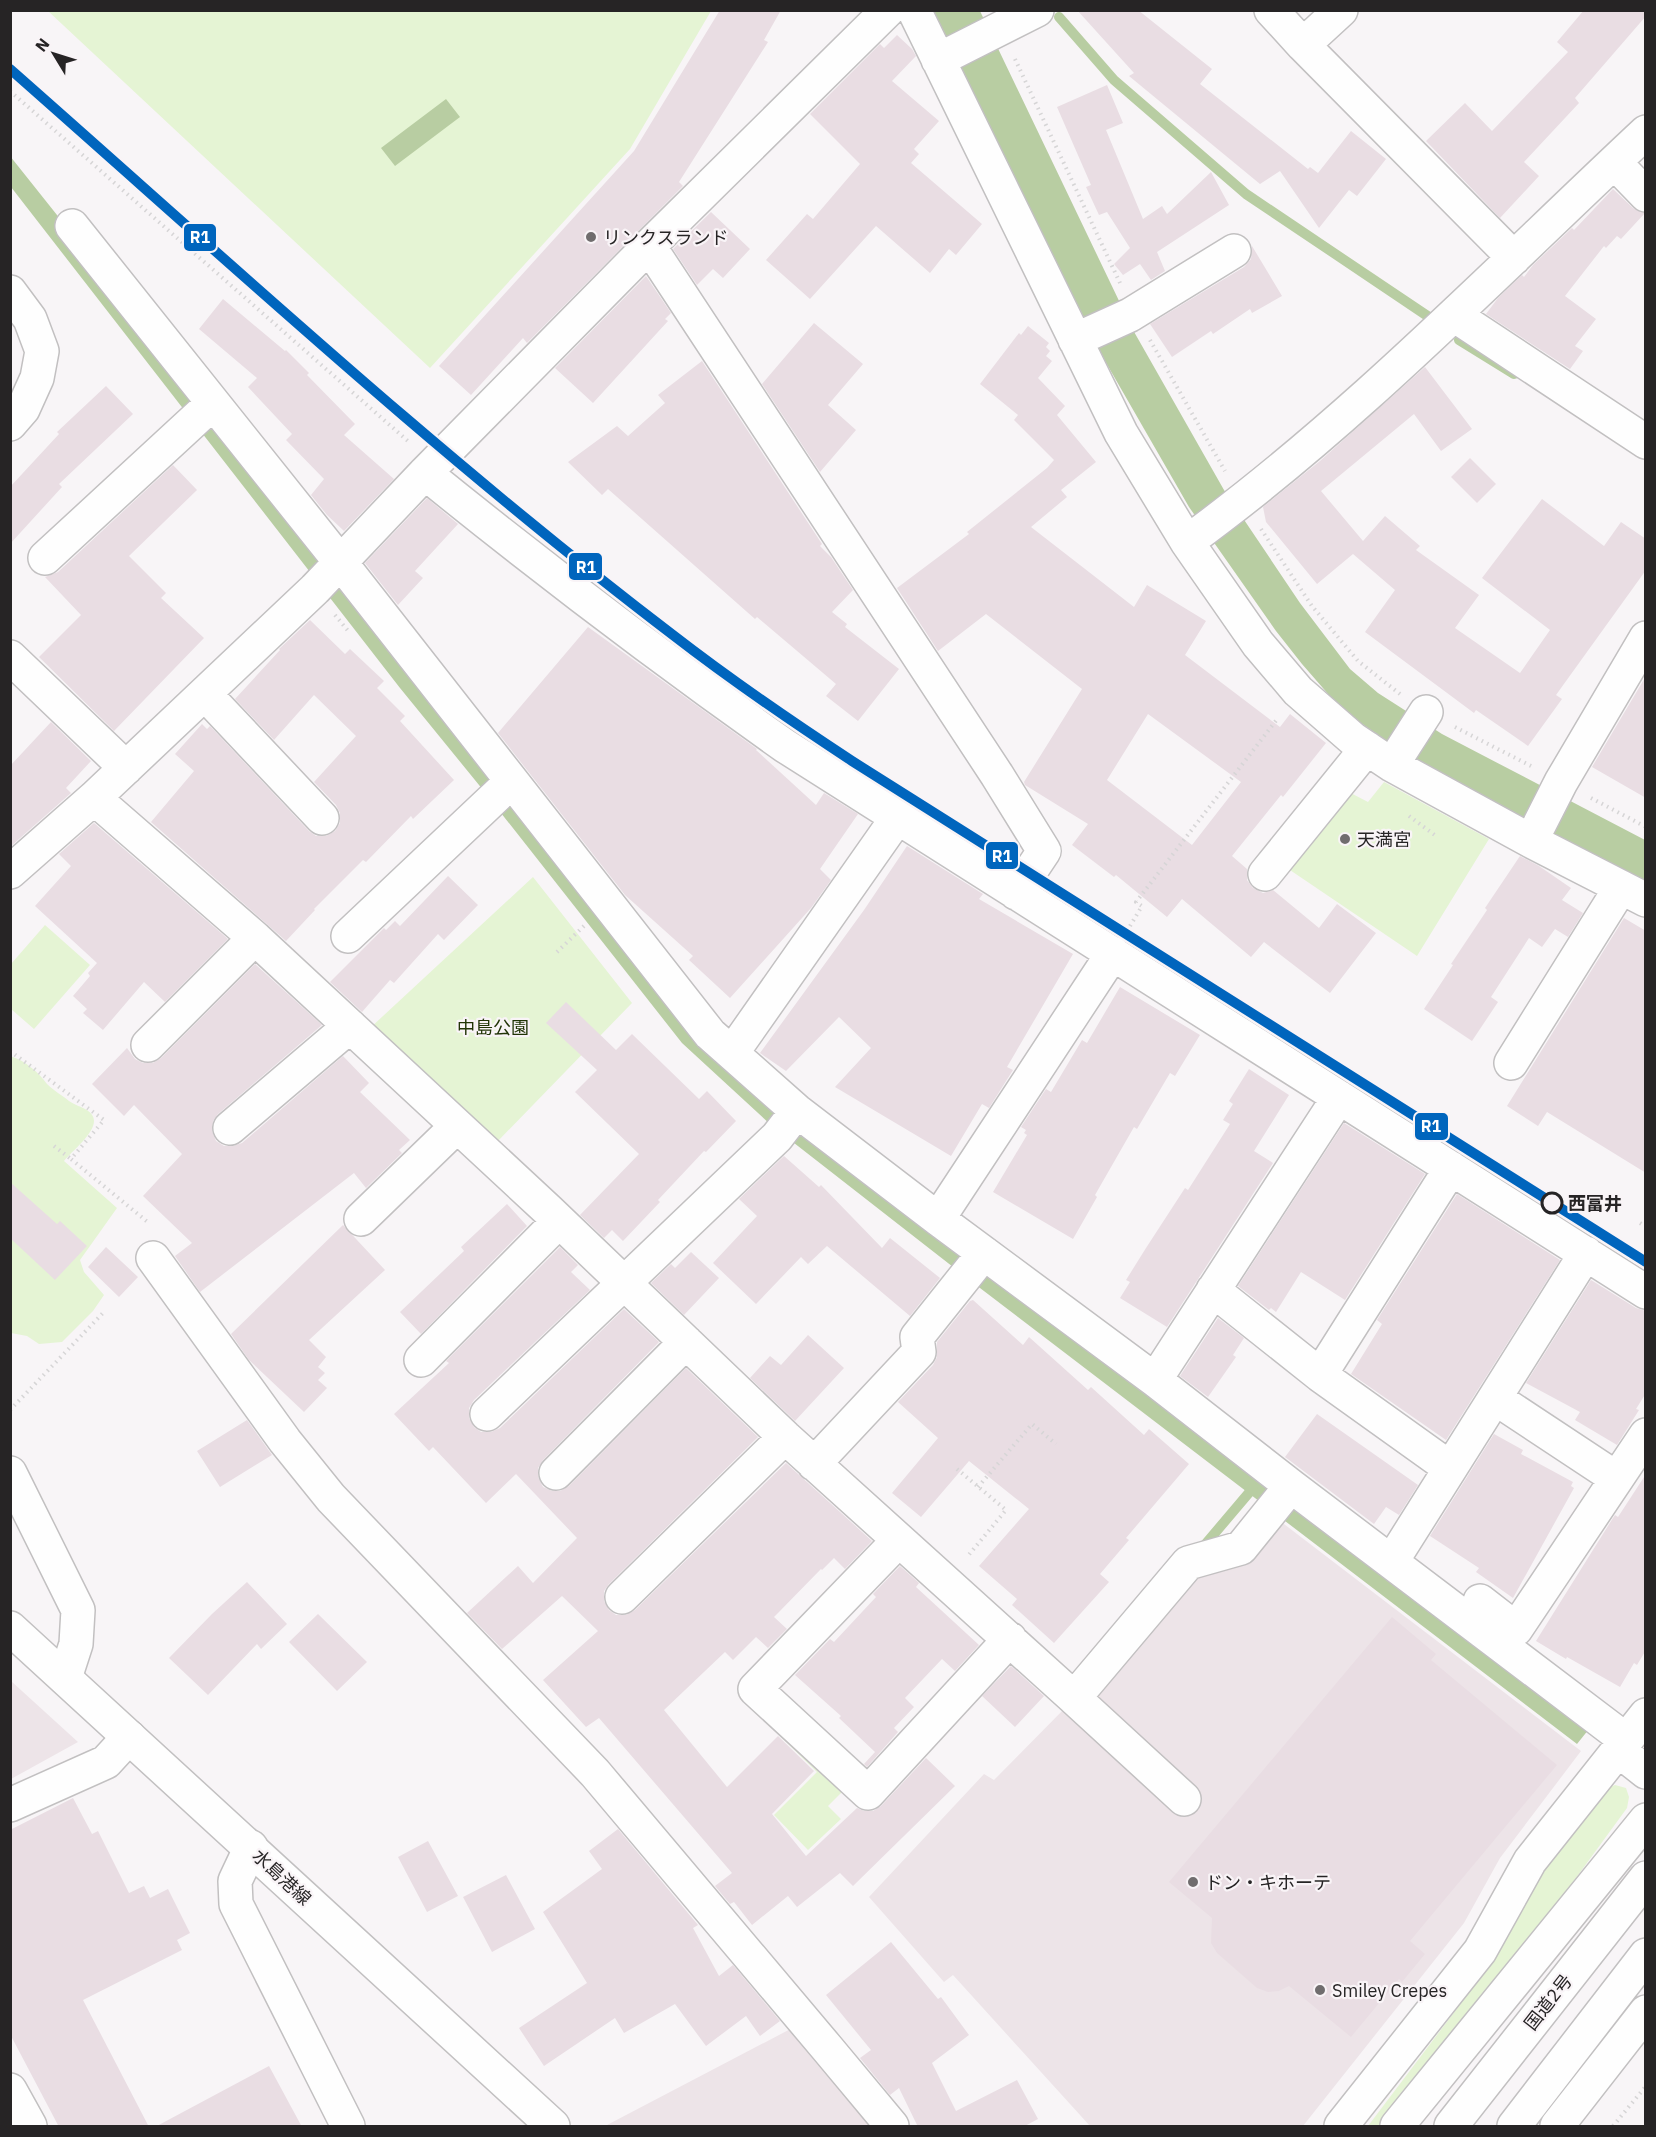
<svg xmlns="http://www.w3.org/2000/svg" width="1656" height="2137" font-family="'IBM Plex Sans','Noto Sans JP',sans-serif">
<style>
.built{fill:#ede4e8}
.green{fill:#e5f4d4}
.water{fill:#b8cda2}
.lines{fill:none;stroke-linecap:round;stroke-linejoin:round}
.stream{stroke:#b8cda2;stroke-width:10}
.building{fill:#e9dde3;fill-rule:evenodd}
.minor-casing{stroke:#c2c0c1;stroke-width:36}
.major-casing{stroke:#c2c0c1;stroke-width:36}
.highway-casing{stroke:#c2c0c1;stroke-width:36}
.path{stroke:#d6d5d6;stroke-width:4;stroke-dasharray:1.5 4.5;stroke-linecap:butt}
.minor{stroke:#fefefe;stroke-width:33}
.major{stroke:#fefefe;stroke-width:33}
.highway{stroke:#fefefe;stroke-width:33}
.rail-casing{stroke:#dbdada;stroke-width:7}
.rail{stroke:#f9f4f7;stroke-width:4.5;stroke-dasharray:14;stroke-linecap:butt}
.rail-1-casing{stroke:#f9f4f7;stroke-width:15}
.rail-1{stroke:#0065bd;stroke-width:10}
.poi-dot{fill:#706d6e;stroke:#f9f4f7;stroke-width:2}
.stop-dot{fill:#f9f4f7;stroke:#262425;stroke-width:3}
.labels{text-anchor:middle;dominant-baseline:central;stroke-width:4.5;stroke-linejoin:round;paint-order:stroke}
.poi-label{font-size:18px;fill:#262425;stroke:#f9f4f7;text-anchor:start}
.park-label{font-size:18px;fill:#213406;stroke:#f9f4f7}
.stop-label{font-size:18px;font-weight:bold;fill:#262425;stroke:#f9f4f7;text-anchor:start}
.street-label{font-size:18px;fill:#262425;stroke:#f9f4f7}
.line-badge{stroke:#f9f4f7;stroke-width:2}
.badge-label{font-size:16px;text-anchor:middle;font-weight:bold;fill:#fff}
</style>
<rect width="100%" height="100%" fill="#f8f5f7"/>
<!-- built -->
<path class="built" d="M1280 1521 1581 1751 1500 1858 1464 1923 1303 2126H1090L953 1975 944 1982 869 1897 984 1774 994 1780 1066 1707 1094 1703 1105 1675 1186 1579Z
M11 1681 78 1742 11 1779Z
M800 2024 884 2126 607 2125Z"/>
<!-- green -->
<path class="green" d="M48 11H711L630 149 430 368Z
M1384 782 1489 839 1417 956 1284 866 1343 789 1368 802Z
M533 877 632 1003 497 1142 369 1029Z
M45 925 90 965 34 1029 11 1009V964Z
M10 1056C25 1060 39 1073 47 1084 53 1090 63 1096 69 1101 77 1107 94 1109 94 1121 94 1134 72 1151 64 1161L117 1208 80 1260 84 1272 104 1295 93 1311 62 1342 39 1344 27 1336 11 1333Z
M788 1726 848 1786 828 1806 841 1819 808 1850 774 1815 817 1772 779 1735Z
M1615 1785 1626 1788 1629 1797 1627 1808 1479 2011 1386 2126H1368L1468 1994 1546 1866 1604 1790Z"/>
<!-- water -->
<path class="water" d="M932 11H980L1133 330 1224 490 1300 603 1350 669 1378 693 1442 734 1645 840V882L1414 760 1355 719 1329 695 1302 664 1276 631 1189 507 1101 354Z
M446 99 460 117 395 166 381 148Z
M10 156 194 387 693 1033 1593 1724 1577 1744 980 1288 771 1125 682 1043 479 785 400 688 11 187Z"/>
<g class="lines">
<!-- stream -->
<path class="stream" d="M1059 17 1114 80 1246 194 1429 317
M1459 340 1514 374
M1201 1548 1203 1547 1253 1488"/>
</g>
<!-- building -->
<path class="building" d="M720 10H781L764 40 768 42 679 182 683 186 527 343 523 338 471 395 439 366 634 151Z
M1077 10H1138L1212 69 1200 84 1308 169 1310 167 1318 173 1351 131 1386 159 1357 196 1349 190 1319 228 1280 171 1260 184 1129 76 1134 73Z
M1584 10H1646V16L1575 98 1579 103 1524 162 1539 176 1500 218 1426 141 1465 103 1492 131 1568 52 1557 42Z
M897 35 912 49 916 56 892 81 939 121 914 149 919 154 911 163 982 224 956 255 949 249 930 273 876 226 810 299 766 260 807 214 813 219 860 164 810 114 880 44 884 48Z
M1107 85 1123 123 1106 130 1143 219 1162 206 1167 214 1211 172 1229 205 1157 252 1165 271 1151 280 1140 264 1123 275 1114 264 1130 248 1107 212 1099 215 1086 187 1091 185 1057 107Z
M1613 189 1633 208 1645 213 1621 239 1617 236 1606 248 1604 246 1565 296 1596 319 1575 346 1583 351 1570 369 1486 314 1498 298 1522 275 1524 277 1533 265 1572 228 1574 230Z
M711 212 750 249 723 278 713 269 697 285 673 249Z
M1252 246 1282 296 1252 313 1250 309 1213 334 1211 331 1172 357 1150 324 1244 267 1251 259Z
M646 276 671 313 665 319 668 321 593 403 555 368Z
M223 299 285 351 286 350 309 373 307 375 355 424 344 435 394 479 344 531 327 515 311 495 324 479 286 440 292 434 248 387 257 378 199 329Z
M814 323 863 364 828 405 856 430 820 472 762 384Z
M1028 326 1049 343 1046 347 1050 351 1046 356 1052 361 1038 378 1065 406 1057 415 1096 462 1061 490 1067 497 1031 527 1134 607 1147 585 1206 621 1185 655 1280 727 1290 714 1326 743 1283 797 1281 795 1232 856 1247 869V880L1253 888 1263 893 1273 890 1319 928 1337 904 1376 933 1330 993 1264 942 1251 957 1182 899 1167 917 1116 875 1114 877 1072 845 1088 824 1025 785 1024 782 1082 689 986 614 938 651 897 588 969 534 967 532 1047 468 1054 460 1014 420 1018 415 980 384 1019 333 1021 335ZM1148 714 1241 782 1192 845 1107 780Z
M702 361 822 544 820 546 831 557 853 590 832 612 847 624 845 627 899 669 858 721 826 696 836 684 757 617 755 619 608 489 602 495 568 462 617 426 628 436 665 403 658 395Z
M1425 367 1472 429 1441 451 1414 414 1321 491 1363 541 1385 516 1420 546 1416 550 1479 595 1455 628 1520 673 1550 630 1482 578 1542 499 1604 546 1621 522 1646 539V570L1556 695 1562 699 1528 746 1476 710 1474 713 1365 632 1395 590 1353 554 1317 584 1266 522 1263 507 1320 461Z
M106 386 133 414 59 484 62 487 10 544V487L59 434 57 432Z
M1470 458 1496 484 1477 503 1451 477Z
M173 465 197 490 129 556 166 593 161 598 204 638 114 731 39 657 81 615 45 577 58 572Z
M427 498 458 524 415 571 423 578 398 605 365 563Z
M310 620 345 654 350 649 384 681 377 688 405 716 400 721 454 780 413 819 411 816 366 862 363 860 314 909 315 910 286 941 151 822 194 771 175 754 202 724 207 729 210 726 309 831 316 836H326L335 831 340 823V813L336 805 314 782 356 736 314 695 274 740 235 699 280 650 279 649Z
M588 627 757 749 756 750 816 805 824 793 858 814 820 869 831 880 811 908 730 998 689 960 693 956 625 895 498 733Z
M1646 676V798L1592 767Z
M51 722 91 761 66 788 71 793 10 847V766Z
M94 823 228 939 165 1002 144 982 103 1030 83 1013 87 1009 73 996 90 976 88 973 97 963 35 906 71 866 59 854Z
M907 846 983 894 979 899 1073 954 1007 1067 1013 1070 989 1108 982 1104 951 1156 835 1087 871 1048 839 1017 786 1071 760 1053 864 910Z
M1520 856 1539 866 1571 888 1562 900 1583 913 1568 937 1555 929 1542 947 1529 938 1491 997 1498 1002 1472 1041 1424 1009 1453 965 1451 964 1487 910 1485 908Z
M448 876 478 905 444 940 438 934 394 983 390 980 362 1012 330 982 384 928 386 930 395 921 400 926Z
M1624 918 1646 931V1173L1547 1112 1538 1126 1507 1106Z
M255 964 322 1025 218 1114 213 1121 212 1131 216 1141 224 1146H233L242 1143 343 1056 369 1083 360 1092 410 1140 399 1150 402 1153 366 1188 354 1173 200 1292 175 1256 192 1243 143 1196 182 1154 134 1105 124 1116 92 1084 127 1048 135 1059 143 1063H153L161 1058Z
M1120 987 1200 1035 1175 1076 1170 1073 1137 1129 1134 1127 1095 1195 1097 1197 1073 1239 993 1192 1027 1135 1024 1133 1026 1130 1021 1127 1046 1089 1051 1092 1082 1040 1087 1043Z
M566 1002 616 1050 632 1034 699 1099 707 1091 736 1121 706 1152 704 1151 658 1200 660 1202 623 1241 612 1230 604 1238 580 1215 639 1154 575 1092 597 1070 546 1023Z
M1249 1069 1289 1095 1254 1151 1273 1163 1167 1327 1120 1298 1130 1282 1126 1280 1146 1248 1185 1188 1188 1190 1230 1124 1223 1120 1233 1104 1229 1101Z
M1344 1123 1425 1174 1345 1300 1301 1272 1276 1312 1271 1308 1269 1310 1238 1286Z
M784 1156 819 1187 821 1185 882 1248 890 1238 940 1278 910 1316 827 1246 808 1264 801 1257 756 1304 713 1263 757 1216 739 1199Z
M10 1182 57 1224 60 1221 87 1246 55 1280 10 1238Z
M1457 1194 1560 1260 1446 1440 1351 1374 1382 1324 1377 1320Z
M507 1204 527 1226 421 1334 400 1312 464 1251 461 1247Z
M343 1225 385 1270 309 1340 326 1357 318 1367 325 1373 318 1380 327 1388 304 1412 249 1360 231 1334Z
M106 1247 138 1277 119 1297 88 1267Z
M560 1247 578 1265 571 1272 590 1290 474 1400 469 1408V1418L474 1427 481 1432H491L500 1428 624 1309 659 1342 543 1460 538 1468V1477L543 1487 552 1491H560L569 1486 686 1368 758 1437 609 1584 604 1591V1601L609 1610 616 1615H626L635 1610 786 1463 872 1541 845 1569 834 1558 822 1570 821 1569 778 1613 774 1617 787 1629 768 1648 756 1637 733 1660 725 1652 664 1710 727 1787 778 1736 814 1771 772 1814 806 1856 857 1808 864 1811H873L881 1806 926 1758 955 1786 853 1886 840 1873 797 1907 788 1896 752 1925 734 1902 730 1904 715 1886 732 1873 599 1718 586 1727 543 1680 598 1631 562 1596 502 1649 467 1613 518 1566 533 1583 577 1538 516 1474 486 1503 433 1447 429 1451 394 1414 449 1363 446 1361Z
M691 1252 719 1278 684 1315 651 1283 671 1264 675 1268Z
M1591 1280 1636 1308 1646 1311V1393L1636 1409 1639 1410 1617 1445 1575 1420 1580 1412 1526 1383Z
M973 1300 1023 1345 1029 1337 1088 1390 1091 1387 1144 1435 1149 1429 1189 1464 1126 1538 1129 1540 1100 1574 1109 1582 1054 1643 1012 1605 1017 1599 979 1566 1029 1509 969 1461 921 1517 892 1493 938 1438 898 1402 933 1365 937 1357V1342L970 1301Z
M1218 1318 1244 1338 1233 1355 1236 1357 1208 1397 1180 1376Z
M808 1335 844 1368 795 1421 750 1378 770 1356 781 1365Z
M1317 1414 1418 1485 1399 1515 1386 1507 1374 1524 1285 1457Z
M247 1420 272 1455 220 1487 197 1451Z
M1494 1434 1523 1450 1521 1454 1573 1482 1571 1486 1574 1488 1513 1598 1476 1572 1479 1568 1430 1536Z
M1646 1474V1650L1637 1665 1634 1663 1620 1687 1567 1657 1566 1659 1536 1641 1613 1518 1615 1515 1618 1517Z
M900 1566 919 1583 916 1587 979 1645 955 1671 942 1659 905 1698 914 1707 894 1728 898 1732 867 1767 864 1764 875 1752 839 1718 841 1716 795 1675 830 1639 834 1642 876 1597 873 1594Z
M247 1582 287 1624 261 1649 257 1644 208 1695 169 1658 212 1614Z
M318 1614 367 1662 337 1691 289 1642Z
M1392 1617 1436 1654 1431 1660 1557 1765 1410 1941 1425 1954 1402 1982 1399 1979 1351 2037 1289 1986 1279 1991 1268 1992 1257 1988 1217 1953 1211 1943 1212 1918 1169 1882Z
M1011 1666 1044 1696 1015 1727 982 1696Z
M73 1798 92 1834 98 1831 129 1893 144 1886 150 1898 168 1889 190 1933 177 1940 182 1950 83 2000 149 2127H59L10 2034V1830Z
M618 1829 698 1925 693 1928 719 1976 733 1965 780 2021 760 2036 746 2016 706 2046 675 2004 624 2033 615 2018 544 2066 519 2028 587 1983 543 1912 602 1869 589 1851Z
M428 1841 458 1896 427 1912 398 1857Z
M506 1875 535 1929 492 1952 463 1897Z
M891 1942 938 1999 941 1997 969 2035 932 2063 956 2111 1017 2080 1038 2119 1023 2127H918L899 2088 890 2095 860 2058 871 2050 826 1995Z
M269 2066 302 2127H155Z"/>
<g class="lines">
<defs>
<path id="minor" d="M914 10 1121 433 1187 542 1258 644 1298 691 1353 739 1392 765 1531 841 1646 900
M1271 10 1303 45 1514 258
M1303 45 1341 10
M938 60 1037 10
M1614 162 1646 195
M72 226 341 563 710 1034 797 1111 938 1219 1155 1380 1291 1486 1626 1740
M649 246 997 775 1044 851 1016 893
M10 292 30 319 42 351 37 378 23 409 10 424
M1454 315 1646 442
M1075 340 1130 315 1234 251
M425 473C542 568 662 659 785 746L1646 1292
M1187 542C1353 421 1496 272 1646 132
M45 558 213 403
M10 657 126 768
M205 694 322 818
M1392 765 1426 712
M94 798 255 938 549 1211 785 1437 1074 1698 1188 1563 1241 1548 1291 1486
M1531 841 1561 782 1646 638
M10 872 94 798 315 589 425 473 649 246 888 10
M1265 874 1367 748
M348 936 511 782
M148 1045 255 938
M732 1053 897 818
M1511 1063 1621 887
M230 1128 350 1026
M361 1219 457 1126
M938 1219 1113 953
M153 1258 285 1441 331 1498 595 1773 827 2048 892 2126
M1213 1290 1320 1375 1450 1468
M421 1360 559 1221
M1320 1375 1451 1168
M1155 1380 1339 1097
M1495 1398 1616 1478
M487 1414 777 1137 797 1111
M814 1464 919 1352 917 1337 984 1253
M10 1473 78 1610 76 1644 65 1678
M556 1473 686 1342
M898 1541 755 1689 868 1793 1010 1639
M1392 1561 1586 1253
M622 1597 785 1437
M1480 1601 1516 1629 1646 1435
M1074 1698 1184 1799
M1618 1750 1646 1772
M10 1805 106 1762 129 1737
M251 1847 235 1881 236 1904 348 2126
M10 2090 30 2126
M1341 2126 1480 1951 1530 1861 1646 1715"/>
<path id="major" d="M10 1628 553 2126"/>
<path id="highway" d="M1397 2126 1646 1820
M1451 2126 1646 1878
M1514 2126 1646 1955
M1557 2126 1646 2012"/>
</defs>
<!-- minor casing -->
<use href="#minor" class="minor-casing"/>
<!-- major casing -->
<use href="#major" class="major-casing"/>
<!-- highway casing -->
<use href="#highway" class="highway-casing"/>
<!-- path -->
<path class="path" d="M1015 59 1120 283
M10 91 409 442
M1150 340 1225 471
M1261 529 1312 606 1358 661 1400 694
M335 615 349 632
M1455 727 1531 766
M1591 798 1646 827
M1409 816 1436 836
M1130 926 1142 906 1136 902 1278 718
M557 952 585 925
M10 1051 104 1120 71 1159 150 1224
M54 1146 71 1159
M1640 1223 1646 1227
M10 1410 103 1313
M957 1469 1006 1510 967 1557
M978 1487 1032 1424 1056 1444
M1613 2126 1646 2086"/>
<!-- minor -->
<use href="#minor" class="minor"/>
<!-- major -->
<use href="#major" class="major"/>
<!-- highway -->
<use href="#highway" class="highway"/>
<defs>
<path id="rail" d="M10 69 155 196"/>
</defs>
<!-- rail casing -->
<use href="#rail" class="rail-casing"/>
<!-- rail -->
<use href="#rail" class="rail"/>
<defs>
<path id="rail-1" d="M10 69C228 261 442 459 673 635 731 680 791 721 852 761L1646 1262"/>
</defs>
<!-- rail-1 casing -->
<use href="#rail-1" class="rail-1-casing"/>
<!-- rail-1 -->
<use href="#rail-1" class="rail-1"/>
</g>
<!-- markers -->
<g class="poi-dot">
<circle cx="591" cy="237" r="6"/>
<circle cx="1345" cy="839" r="6"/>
<circle cx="1193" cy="1882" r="6"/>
<circle cx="1320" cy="1990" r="6"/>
</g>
<circle class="stop-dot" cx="1552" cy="1203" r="10"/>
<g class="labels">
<!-- poi labels -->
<g class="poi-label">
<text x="603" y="237">リンクスランド</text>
<text x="1357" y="839">天満宮</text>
<text x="1205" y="1882">ドン・キホーテ</text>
<text x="1332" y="1990">Smiley Crepes</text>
</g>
<!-- park labels -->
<g class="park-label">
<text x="493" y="1027">中島公園</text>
</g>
<!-- stop labels -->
<g class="stop-label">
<text x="1568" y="1203">西富井</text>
</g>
<!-- street labels -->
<g class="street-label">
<text transform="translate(282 1877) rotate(43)">水島港線</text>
<text transform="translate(1548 2002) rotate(-52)">国道2号</text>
</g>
</g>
<g class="line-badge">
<rect x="183" y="223" width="34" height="29" rx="6" fill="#0065bd"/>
<rect x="568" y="552" width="35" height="29" rx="6" fill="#0065bd"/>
<rect x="985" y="841" width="34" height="29" rx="6" fill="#0065bd"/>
<rect x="1414" y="1112" width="35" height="29" rx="6" fill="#0065bd"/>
</g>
<g class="badge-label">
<text x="200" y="243">R1</text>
<text x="586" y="573">R1</text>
<text x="1002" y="862">R1</text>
<text x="1431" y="1132">R1</text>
</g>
<!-- border -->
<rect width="1656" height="2137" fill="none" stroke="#262425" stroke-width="24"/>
<!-- north arrow -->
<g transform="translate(54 54) rotate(308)" stroke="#f9f4f7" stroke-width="4.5" paint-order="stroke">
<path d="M0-4.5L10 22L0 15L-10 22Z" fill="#262425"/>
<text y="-9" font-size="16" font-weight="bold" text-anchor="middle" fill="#262425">N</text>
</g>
</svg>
